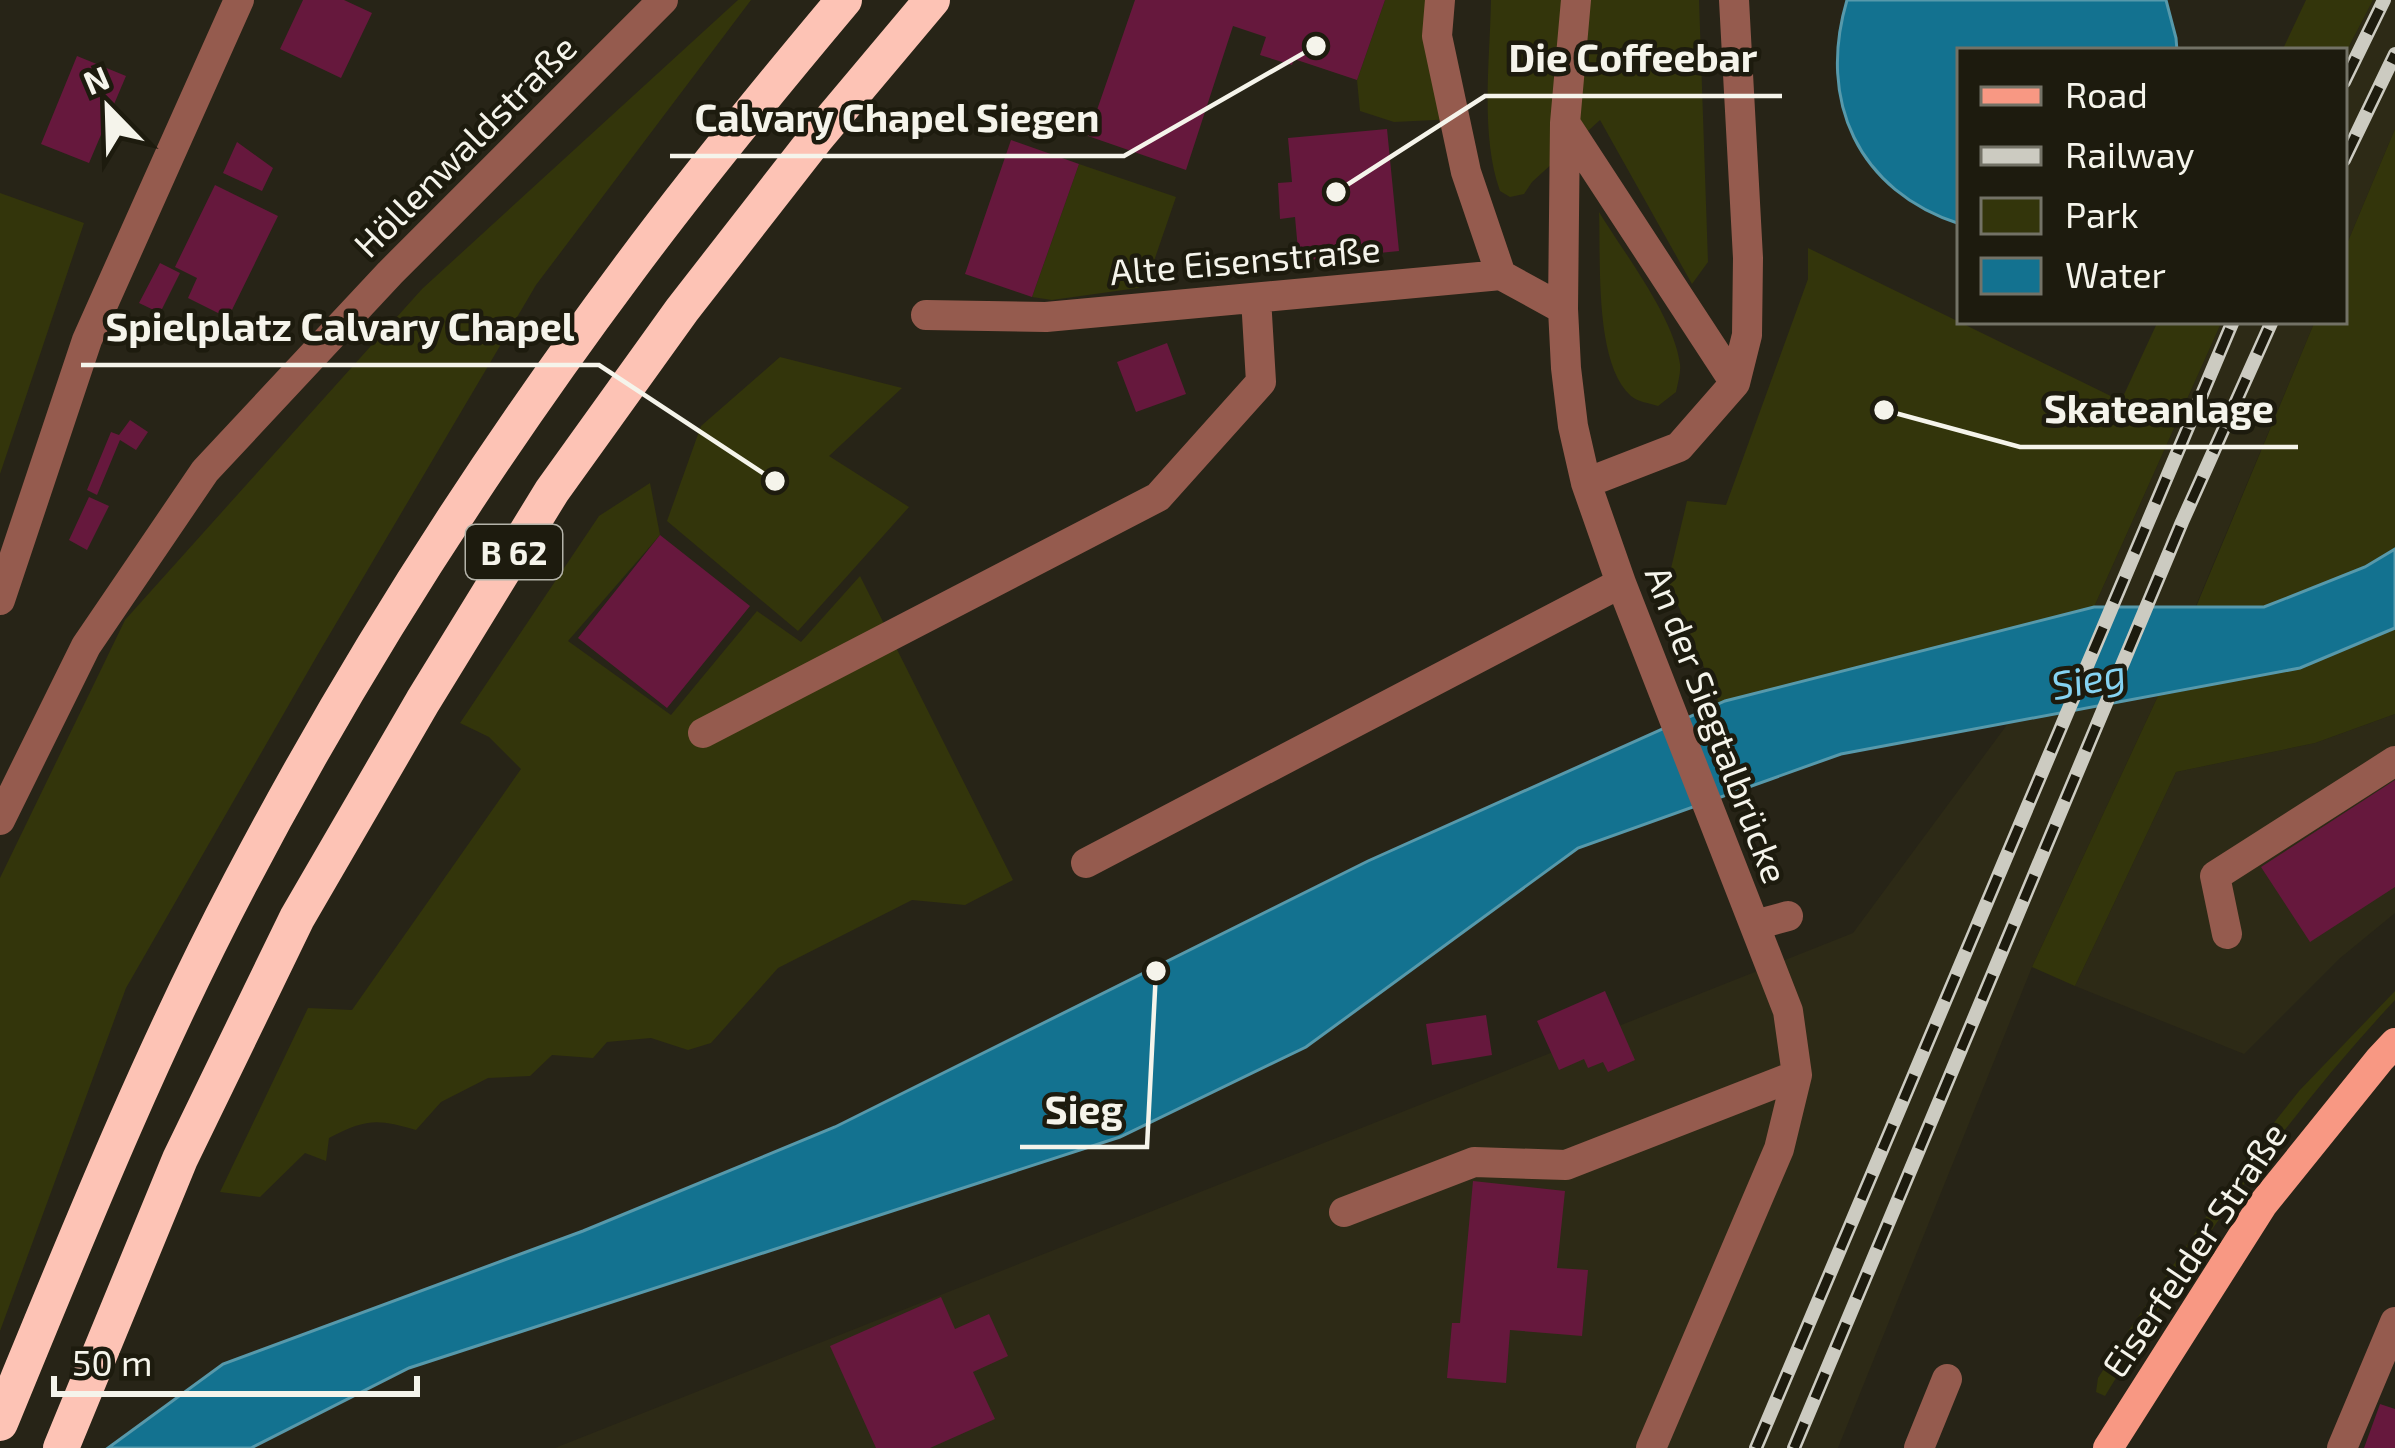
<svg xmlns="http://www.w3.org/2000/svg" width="2395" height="1448" font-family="'Exo 2',sans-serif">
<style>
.built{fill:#2d2a16}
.green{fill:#33350b}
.water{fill:#137290;stroke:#5799ab;stroke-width:3}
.building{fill:#66183d}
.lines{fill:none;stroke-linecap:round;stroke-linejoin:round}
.minor{stroke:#955b4e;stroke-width:30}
.major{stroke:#f89883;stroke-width:30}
.highway{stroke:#fdc3b5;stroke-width:36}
.rail-casing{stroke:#cccbc1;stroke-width:14}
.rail{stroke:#1d1b0e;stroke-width:9;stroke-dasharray:27;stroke-linecap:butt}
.labels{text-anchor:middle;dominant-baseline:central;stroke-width:9;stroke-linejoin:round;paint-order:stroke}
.shield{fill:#1d1b0e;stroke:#b4b3a9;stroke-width:3}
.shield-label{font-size:33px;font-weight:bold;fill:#f5f4eb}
.street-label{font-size:36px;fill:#f5f4eb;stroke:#1d1b0e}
.water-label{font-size:39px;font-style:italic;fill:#85d3f2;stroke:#1d1b0e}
.leader{fill:none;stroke:#f5f4eb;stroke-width:4.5}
.callout-dot{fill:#f5f4eb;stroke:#1d1b0e;stroke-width:4.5}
.callout-label{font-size:39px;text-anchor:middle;font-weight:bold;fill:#f5f4eb;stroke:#1d1b0e;stroke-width:9;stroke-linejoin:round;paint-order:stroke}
</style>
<rect width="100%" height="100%" fill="#272417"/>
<!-- built -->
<path class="built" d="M2373 0H2395V129L2344 251V56Z
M2222 321H2315L2158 696 2032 967 1838 1448H555L1853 933 2094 607Z
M2395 714V913L2339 959 2244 1054 2075 986 2176 772 2315 743Z"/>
<!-- green -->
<path class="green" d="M738 0H751L536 285 318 654 126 988 0 1331V878L125 620 422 289Z
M1385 0H1440L1455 119 1394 122 1360 111 1357 80Z
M1491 0H1699L1708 262 1692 284 1600 120 1532 182 1524 194 1510 197 1500 191C1480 135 1490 60 1491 0Z
M2306 0H2373L2344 56V51H2282Z
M2395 129V549L2365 567 2264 607H2196L2315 321H2344V251Z
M1079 164 1176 197 1145 287 1052 300 1032 297Z
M0 193 84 223 0 474Z
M1599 212C1624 253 1674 317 1680 364 1681 373 1678 382 1676 392L1658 406C1649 403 1638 402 1631 396 1594 363 1601 261 1599 212Z
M1808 248 2121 401 2158 321H2222L2094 607 1719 703 1668 581 1687 501 1726 505 1808 279Z
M780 357 902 388 829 456 909 507 798 631 667 521 701 426Z
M650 483 660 535 568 641 671 715 757 611 801 642 860 576 1013 880 965 905 912 900 778 968 711 1043 688 1050 651 1038 607 1042 593 1058 552 1055 530 1076 488 1078 441 1102 416 1130C377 1118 365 1119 329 1138L326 1161 305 1153 260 1197 220 1192 308 1008 352 1010 521 769 489 737 460 723 599 516Z
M2395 628V714L2315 743 2176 772 2075 986 2032 967 2158 696 2300 668Z
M2395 991V1000C2283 1120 2190 1255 2105 1396L2096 1392 2098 1378 2121 1342 2246 1158 2299 1091Z"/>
<!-- water -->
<path class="water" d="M1847 0H2166L2176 38 2177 51H1960V224C1858 191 1817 101 1847 0Z
M2395 549V628L2300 668 1841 754 1578 848 1306 1047 1120 1137 409 1368 251 1448H108L223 1364 583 1231 835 1127 1368 861 1725 701 2094 607H2264L2365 567Z"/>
<!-- building -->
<path class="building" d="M303 0H344L372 13 341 78 280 49Z
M1135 0H1385L1357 80 1294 59 1292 65 1260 55 1266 37 1233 26 1186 170 1088 136Z
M77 56 126 76 89 163 41 144Z
M1387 129 1399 251 1299 261 1295 217 1280 219 1278 183 1292 182 1288 138Z
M1011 140 1079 164 1032 297 965 274Z
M237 142 273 168 262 191 223 173Z
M215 185 278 216 228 318 188 298 197 278 175 267Z
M160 263 180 273 160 313 139 303Z
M1167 343 1186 394 1136 412 1117 362Z
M130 420 148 432 136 450 120 440 97 495 87 490 111 432 119 435Z
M89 497 109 506 87 550 69 540Z
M660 535 750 606 667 708 578 638Z
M2395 780V887L2310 942 2261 867Z
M1605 991 1635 1060 1608 1072 1603 1062 1588 1068 1584 1059 1559 1070 1537 1021Z
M1486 1015 1492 1055 1432 1065 1426 1024Z
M1473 1181 1565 1191 1557 1268 1588 1270 1582 1336 1510 1330 1506 1383 1447 1378 1452 1323H1460Z
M941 1297 955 1329 989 1314 1008 1356 973 1372 995 1419 930 1448H876L830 1346Z
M2380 1404 2395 1409V1448H2364Z"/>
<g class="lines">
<!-- minor -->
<path class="minor" d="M1440 0 1437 36 1466 172 1501 275
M1576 0 1565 123 1563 309 1566 368 1573 426 1586 483 1621 583 1788 1011 1797 1075 1779 1149 1651 1448
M1565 123 1735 383
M926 315 1046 317 1501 275 1563 309
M1586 483 1679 447 1735 383 1747 335 1748 258 1734 0
M0 600 87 340 239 0
M703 733 1158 497 1261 382 1256 298
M0 820 86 646 205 471 390 273 663 0
M1086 863 1621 583
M1755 925 1788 916
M2227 934 2215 876 2395 761
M1344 1212 1474 1162 1566 1165 1797 1075
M1919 1448 1947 1379
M2342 1448 2395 1322"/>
<!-- major -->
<path class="major" d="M2108 1448 2263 1204 2380 1059 2395 1043"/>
<!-- highway -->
<path class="highway" d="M0 1423C75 1241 148 1058 240 883 352 669 484 463 628 270 697 177 770 88 844 0
M61 1448 180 1159 297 918 423 701 552 491 682 310 816 138 932 0"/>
<defs>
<path id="rail" d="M2344 82 2384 0
M2344 160 2395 54
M1756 1448 2233 321
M1794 1448 2182 522 2272 321"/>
</defs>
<!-- rail casing -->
<use href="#rail" class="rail-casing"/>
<!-- rail -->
<use href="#rail" class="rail"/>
</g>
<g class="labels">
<!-- shield labels -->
<rect class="shield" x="466" y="525" width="96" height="54" rx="9"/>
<g class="shield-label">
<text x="514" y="552">B 62</text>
</g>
<!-- street labels -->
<g class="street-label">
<text transform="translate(464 145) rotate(-45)">Höllenwaldstraße</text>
<text transform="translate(1245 259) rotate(-5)">Alte Eisenstraße</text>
<text transform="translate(1718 724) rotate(69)">An der Siegtalbrücke</text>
<text transform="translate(2193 1249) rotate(-56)">Eiserfelder Straße</text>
</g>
<!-- water labels -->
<g class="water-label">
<text transform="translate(2088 678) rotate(-11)">Sieg</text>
</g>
</g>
<!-- callouts -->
<path class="leader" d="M1336 192L1485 96H1782M1316 46L1124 156H670M775 481L599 365H81M1884 410L2020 447H2298M1156 971L1147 1147H1020"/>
<g class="callout-dot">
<circle cx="1336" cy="192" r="12"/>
<circle cx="1316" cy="46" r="12"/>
<circle cx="775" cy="481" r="12"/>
<circle cx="1884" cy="410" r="12"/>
<circle cx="1156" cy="971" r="12"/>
</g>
<g class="callout-label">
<text x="1633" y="72">Die Coffeebar</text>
<text x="897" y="132">Calvary Chapel Siegen</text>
<text x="340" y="341">Spielplatz Calvary Chapel</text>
<text x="2159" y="423">Skateanlage</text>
<text x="1084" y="1124">Sieg</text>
</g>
<!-- legend -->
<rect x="1957" y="48" width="390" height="276" fill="#1d1b0e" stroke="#737266" stroke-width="3"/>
<rect x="1981" y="87" width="60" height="18" fill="#f89883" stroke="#737266" stroke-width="3"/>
<text x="2065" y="108" font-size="36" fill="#f5f4eb">Road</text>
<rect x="1981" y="147" width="60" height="18" fill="#cccbc1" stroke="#737266" stroke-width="3"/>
<text x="2065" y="168" font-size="36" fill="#f5f4eb">Railway</text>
<rect x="1981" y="198" width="60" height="36" fill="#33350b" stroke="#737266" stroke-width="3"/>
<text x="2065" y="228" font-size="36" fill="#f5f4eb">Park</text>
<rect x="1981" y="258" width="60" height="36" fill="#137290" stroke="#737266" stroke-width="3"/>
<text x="2065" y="288" font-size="36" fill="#f5f4eb">Water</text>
<!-- north arrow -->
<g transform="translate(108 108) rotate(337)" stroke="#1d1b0e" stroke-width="9" paint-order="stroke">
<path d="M0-9L21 45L0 30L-21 45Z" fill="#f5f4eb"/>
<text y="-18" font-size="33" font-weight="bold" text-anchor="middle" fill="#f5f4eb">N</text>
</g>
<!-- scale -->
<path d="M54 1376v18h363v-18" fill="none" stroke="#f5f4eb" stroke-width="6"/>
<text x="72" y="1376" font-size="36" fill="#f5f4eb" stroke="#1d1b0e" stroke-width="9" paint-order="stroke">50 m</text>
</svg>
